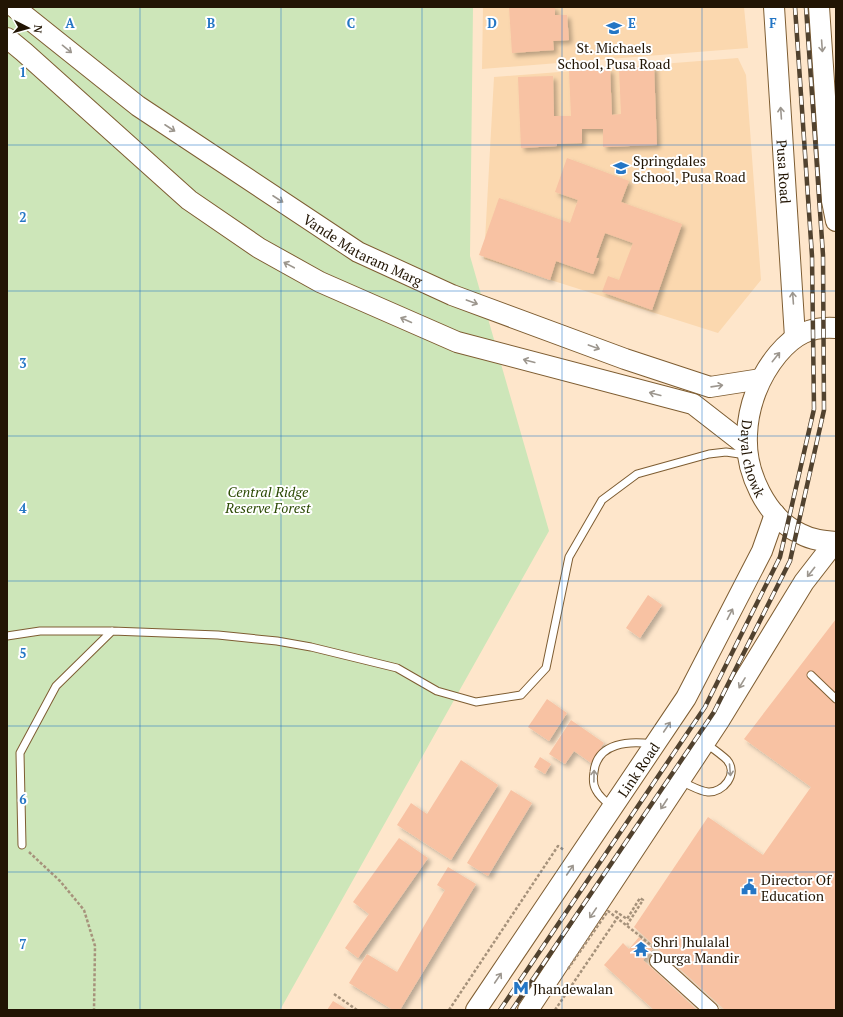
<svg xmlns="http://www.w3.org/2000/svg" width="843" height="1017" font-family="'PT Serif',serif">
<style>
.built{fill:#fbd8af}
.green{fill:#cde6b9}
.building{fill:#f8c2a3;filter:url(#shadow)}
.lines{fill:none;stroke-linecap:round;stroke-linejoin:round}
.service-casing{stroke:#7e5d32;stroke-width:9}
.minor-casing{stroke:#7e5d32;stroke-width:16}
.secondary-casing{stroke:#7e5d32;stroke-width:22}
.path{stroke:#a6927b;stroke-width:2.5;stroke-dasharray:3 2;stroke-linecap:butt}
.service{stroke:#fff;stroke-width:7}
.minor{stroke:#fff;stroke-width:14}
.secondary{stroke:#fff;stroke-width:20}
.rail-casing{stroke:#51422f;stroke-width:4.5}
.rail{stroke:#fff;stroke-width:3;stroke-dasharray:9;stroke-linecap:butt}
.path-bridge{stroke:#a6927b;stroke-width:2.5;stroke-dasharray:3 2;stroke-linecap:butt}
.oneway{stroke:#9c968e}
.grid{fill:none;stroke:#2476c5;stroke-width:1;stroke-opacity:0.55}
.labels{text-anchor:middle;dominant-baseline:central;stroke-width:4;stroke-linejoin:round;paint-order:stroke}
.poi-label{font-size:14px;fill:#221504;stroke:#fff;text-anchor:start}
.street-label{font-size:14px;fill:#221504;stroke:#fff}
.park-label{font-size:14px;font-style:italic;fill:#2c4a04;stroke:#fff}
.grid-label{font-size:13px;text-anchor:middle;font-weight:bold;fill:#2476c5;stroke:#fff;stroke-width:4;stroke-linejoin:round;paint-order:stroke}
</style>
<defs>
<filter id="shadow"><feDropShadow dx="3.5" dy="3.5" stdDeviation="2" flood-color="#0004"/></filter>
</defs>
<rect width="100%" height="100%" fill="#fee6cb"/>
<!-- built -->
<path class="built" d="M483 7H744L748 48 482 69Z
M738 58 746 75 761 280 718 333 484 259 494 77Z"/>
<!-- green -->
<path class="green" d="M7 7H473L470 256 549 531 280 1010H7Z"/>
<!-- building -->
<path class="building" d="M509 7H555V15H567L569 40 553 41 554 50 512 53Z
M654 66 657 145 603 147V129H582V143L557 144V146L521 148 518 77 553 76 554 116H571L569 71 610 69 612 115 621 114 619 68Z
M567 158 629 181 621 202 682 224 652 310 602 292 608 276 619 280 633 243 605 233 596 258H599L593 274 556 261 550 280 479 255 499 198 570 223 578 200 555 192Z
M648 595 662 605 640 638 626 628Z
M836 619V1010H725L634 927 708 817 763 855 811 787 744 739Z
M547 699 567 713 549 741 528 727Z
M571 720 604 743 591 763 574 751 565 764 549 754Z
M540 757 551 764 545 774 534 767Z
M461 760 498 785 451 860 397 825 411 803 427 814Z
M511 790 532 803 488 876 467 863Z
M399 838 428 858 358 958 345 948 369 914 353 902Z
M448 867 476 884 400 1010H393L349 983 367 954 397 972 445 890 437 885Z
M639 937 653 949 643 960 697 1010H654L604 965 623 943 629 949Z
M333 1001 348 1010H327Z"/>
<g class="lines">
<defs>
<path id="service" d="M7 636 40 631H112L218 635 277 641 311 647 397 668 437 691 476 702 521 695 546 668 569 557 602 500 637 474 709 454 726 452 746 455
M811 675 836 699
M682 782C690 785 699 791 708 792 723 793 739 774 727 760 721 754 712 748 705 743
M611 806C606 802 599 796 596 790 593 785 593 778 594 772 597 742 630 741 652 744
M22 845 20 753 56 686 112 631"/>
<path id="minor" d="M657 961 711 1010"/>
<g id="secondary">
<path id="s1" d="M14 7 138 106 358 252 452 295 625 359 710 387 761 379"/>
<path id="s2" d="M774 7 795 337"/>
<path d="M819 7 832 201 836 221"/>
<path d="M7 38 24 52 189 200 259 248 320 282 457 342 693 404 747 446"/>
<path id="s3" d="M836 328C810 326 794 335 778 354 759 377 748 406 747 435 745 472 766 518 801 534 812 540 824 541 836 542"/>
<path id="s4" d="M476 1010 686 698 762 551 775 514"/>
<path d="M528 1010 719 721 804 582 835 542"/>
</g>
</defs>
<!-- service casing -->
<use href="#service" class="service-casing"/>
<!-- minor casing -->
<use href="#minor" class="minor-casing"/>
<!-- secondary casing -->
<use href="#secondary" class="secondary-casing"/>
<!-- path -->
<path class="path" d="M29 852 60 881 84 910 95 946 94 1010
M615 911 627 919 640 898 643 900 627 925
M640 936 654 948
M334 994 357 1010
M449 1010 558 846 564 850
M555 1010 620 914"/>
<!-- service -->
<use href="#service" class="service"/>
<!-- minor -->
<use href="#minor" class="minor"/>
<!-- secondary -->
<use href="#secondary" class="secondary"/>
<defs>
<path id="rail" d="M500 1010 705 707 780 557 814 409 812 256 795 7
M512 1010 714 712 790 561 824 410 823 255 806 7"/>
</defs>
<!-- rail casing -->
<use href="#rail" class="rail-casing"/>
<!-- rail -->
<use href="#rail" class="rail"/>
<!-- path-bridge -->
<path class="path-bridge" d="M568 969 608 911 640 936"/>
</g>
<!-- one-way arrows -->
<defs><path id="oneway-shaft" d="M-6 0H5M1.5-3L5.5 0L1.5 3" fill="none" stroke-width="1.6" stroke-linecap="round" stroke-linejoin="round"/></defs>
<g class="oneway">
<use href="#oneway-shaft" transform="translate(822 46) rotate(86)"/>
<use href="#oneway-shaft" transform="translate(67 49) rotate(39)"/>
<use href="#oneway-shaft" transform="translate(781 113) rotate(-94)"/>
<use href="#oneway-shaft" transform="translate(170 128) rotate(33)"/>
<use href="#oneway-shaft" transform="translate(278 199) rotate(33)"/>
<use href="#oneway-shaft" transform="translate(289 265) rotate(-152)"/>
<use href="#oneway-shaft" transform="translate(793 298) rotate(-94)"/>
<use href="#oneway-shaft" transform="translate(472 302) rotate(20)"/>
<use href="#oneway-shaft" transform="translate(406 320) rotate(-156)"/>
<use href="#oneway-shaft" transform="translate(594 347) rotate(20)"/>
<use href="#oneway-shaft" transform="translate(776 357) rotate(-51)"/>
<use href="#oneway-shaft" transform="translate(529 361) rotate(-165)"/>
<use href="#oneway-shaft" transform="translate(717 386) rotate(-8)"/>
<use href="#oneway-shaft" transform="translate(655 394) rotate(-165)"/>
<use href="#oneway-shaft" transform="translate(811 572) rotate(128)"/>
<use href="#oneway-shaft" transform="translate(730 614) rotate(-63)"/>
<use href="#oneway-shaft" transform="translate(742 683) rotate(121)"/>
<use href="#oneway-shaft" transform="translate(667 727) rotate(-56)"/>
<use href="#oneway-shaft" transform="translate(730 770) rotate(85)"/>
<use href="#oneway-shaft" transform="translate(594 776) rotate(-89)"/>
<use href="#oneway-shaft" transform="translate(664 804) rotate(123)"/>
<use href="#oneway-shaft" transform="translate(570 870) rotate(-56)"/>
<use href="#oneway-shaft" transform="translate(593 913) rotate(124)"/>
<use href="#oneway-shaft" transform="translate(498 978) rotate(-56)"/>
</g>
<!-- grid -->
<path class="grid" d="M140 7V1010M281 7V1010M422 7V1010M562 7V1010M702 7V1010M7 145H836M7 291H836M7 436H836M7 581H836M7 726H836M7 872H836"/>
<!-- icons -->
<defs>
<symbol id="school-bare" viewBox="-9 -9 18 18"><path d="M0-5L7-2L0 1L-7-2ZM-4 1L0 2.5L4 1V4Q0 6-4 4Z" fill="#2476c5" stroke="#fff" stroke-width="2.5" paint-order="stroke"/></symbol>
<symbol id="civic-bare" viewBox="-9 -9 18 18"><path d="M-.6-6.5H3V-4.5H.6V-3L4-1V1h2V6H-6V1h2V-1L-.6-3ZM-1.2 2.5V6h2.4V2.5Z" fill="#2476c5" stroke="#fff" stroke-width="2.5" paint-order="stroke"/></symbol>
<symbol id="temple-bare" viewBox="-9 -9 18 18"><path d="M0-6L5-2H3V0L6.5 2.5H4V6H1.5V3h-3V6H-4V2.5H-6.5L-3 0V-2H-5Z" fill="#2476c5" stroke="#fff" stroke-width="2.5" paint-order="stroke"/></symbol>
<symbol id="metro-bare" viewBox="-9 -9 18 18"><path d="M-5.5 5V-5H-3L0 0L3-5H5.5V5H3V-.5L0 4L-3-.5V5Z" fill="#2476c5" stroke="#fff" stroke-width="2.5" paint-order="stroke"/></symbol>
</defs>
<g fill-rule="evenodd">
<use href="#school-bare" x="603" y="17" width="22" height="22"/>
<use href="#school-bare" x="610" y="157" width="22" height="22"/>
<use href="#civic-bare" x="738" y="876" width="22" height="22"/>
<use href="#temple-bare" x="630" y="938" width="22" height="22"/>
<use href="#metro-bare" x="510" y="977" width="22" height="22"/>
</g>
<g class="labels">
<!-- poi labels -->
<g class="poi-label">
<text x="614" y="47" text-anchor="middle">St. Michaels<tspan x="614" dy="16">School, Pusa Road</tspan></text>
<text x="633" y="160">Springdales<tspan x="633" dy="16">School, Pusa Road</tspan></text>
<text x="761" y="879">Director Of<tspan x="761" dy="16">Education</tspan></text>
<text x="653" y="941">Shri Jhulalal<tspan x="653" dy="16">Durga Mandir</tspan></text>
<text x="533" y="988">Jhandewalan</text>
</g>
<!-- street labels -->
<g class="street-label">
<text stroke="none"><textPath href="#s2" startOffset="165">Pusa Road</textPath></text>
<text stroke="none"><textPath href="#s1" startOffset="426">Vande Mataram Marg</textPath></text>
<text stroke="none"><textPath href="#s3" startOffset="179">Dayal chowk</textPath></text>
<text stroke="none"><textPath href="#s4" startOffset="290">Link Road</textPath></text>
</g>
<!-- park labels -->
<g class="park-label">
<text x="268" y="491">Central Ridge<tspan x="268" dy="16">Reserve Forest</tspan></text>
</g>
</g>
<g class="grid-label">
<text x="70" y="28">A</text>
<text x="211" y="28">B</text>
<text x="351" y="28">C</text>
<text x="492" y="28">D</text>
<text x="632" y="28">E</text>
<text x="773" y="28">F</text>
<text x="23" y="77">1</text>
<text x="23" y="222">2</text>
<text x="23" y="368">3</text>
<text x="23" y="513">4</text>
<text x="23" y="658">5</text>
<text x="23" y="804">6</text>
<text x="23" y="949">7</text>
</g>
<!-- border -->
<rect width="843" height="1017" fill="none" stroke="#221504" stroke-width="16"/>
<!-- north arrow -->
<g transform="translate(28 28) rotate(96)" stroke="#ffffff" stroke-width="3" paint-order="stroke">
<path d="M0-3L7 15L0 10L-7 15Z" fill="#221504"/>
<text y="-6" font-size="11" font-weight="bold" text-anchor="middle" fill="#221504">N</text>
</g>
</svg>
